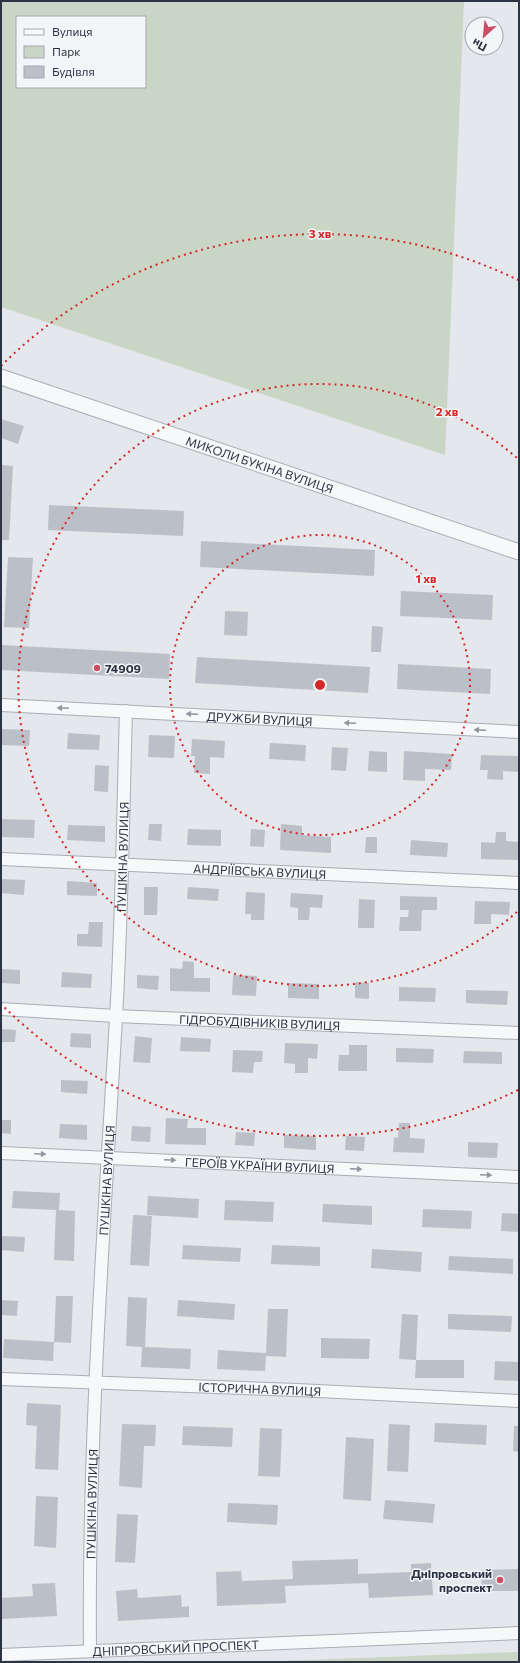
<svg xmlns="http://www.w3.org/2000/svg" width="520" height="1663" font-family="Commissioner,sans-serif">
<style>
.green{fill:#c9d5c5;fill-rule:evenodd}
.building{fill:#bbc0c8}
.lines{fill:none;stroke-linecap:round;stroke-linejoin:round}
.minor-casing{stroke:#a9aeb5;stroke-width:14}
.tertiary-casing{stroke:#a9aeb5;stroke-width:17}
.minor{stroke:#f6f8f9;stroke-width:12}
.tertiary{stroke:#f6f8f9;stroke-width:15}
.oneway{fill:#91969e}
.ring{fill:none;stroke:#d62828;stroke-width:2;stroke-dasharray:2 4}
.poi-dot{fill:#cb4e62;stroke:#f3f6f8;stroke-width:1.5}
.labels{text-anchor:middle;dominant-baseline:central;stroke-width:3;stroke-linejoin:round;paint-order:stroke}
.street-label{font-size:12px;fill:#2c3443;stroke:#f3f6f8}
.poi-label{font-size:12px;font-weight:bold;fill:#2c3443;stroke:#f3f6f8;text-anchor:start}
.centre{fill:#d62828;stroke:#f3f6f8;stroke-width:2}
.ring-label{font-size:12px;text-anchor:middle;font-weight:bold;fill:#d62828;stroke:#f3f6f8;stroke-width:3;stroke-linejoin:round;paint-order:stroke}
</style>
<rect width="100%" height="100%" fill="#e4e7eb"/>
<!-- green -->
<path class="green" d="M1 1H464L445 455 1 307ZM17 17H145V87H17Z
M519 1652V1662H256Z"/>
<!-- building -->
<path class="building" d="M1 419 24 426 18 444 1 438Z
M1 465 13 466 9 540H1Z
M49 505 184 511 183 536 48 530Z
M201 541 375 550 374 576 200 567Z
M8 557 33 558 29 628 4 627Z
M401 591 493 595 492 620 400 616Z
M225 611 248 612 247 636 224 635Z
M372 626 383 627 381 652H371Z
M1 645 170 654 169 679 1 670Z
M197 657 370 667 368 693 195 683Z
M398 664 491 669 490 694 397 689Z
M1 729 30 730 29 746 1 745Z
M68 733 100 735 99 750 67 749Z
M149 735 175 736 174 758 148 757Z
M192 739 225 741 224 758 210 757V774L194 773 195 756H191Z
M270 743 306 745 305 761 269 759Z
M332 747 348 748 346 771 331 770Z
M369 751 387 752V772L368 771Z
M404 751 452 754 451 770 425 769V781L403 780Z
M481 755 519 756V772L503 771V780L487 779 488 770H480Z
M95 765 109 766 108 792 94 791Z
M1 819 35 820 34 838 1 837Z
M149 824H162L161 841 148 840Z
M281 824 302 826V835L331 837V853L280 850Z
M68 825 105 826V842L67 840Z
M188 829 221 830V846L187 845Z
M251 829 265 830 264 847 250 846Z
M496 832H506V841L519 842V860L481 859V842L495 843Z
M366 837H377V853H365Z
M411 840 448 843 447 857 410 855Z
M1 879 25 880 24 895 1 893Z
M67 881 97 883V896L67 895Z
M144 887H158L157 915H144Z
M188 887 219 889 218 901 187 899Z
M246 892 265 893 264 920H251V914H245Z
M291 893 323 895 322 908 310 907 309 920H298V908L290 907Z
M400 896 437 897V910H422L421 931H399L400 917H408L409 910H400Z
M359 899 375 900 374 928H358Z
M475 901 510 902 509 915 491 914V924H474Z
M89 922H103L102 947 77 946V934H88Z
M183 961 194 962V978H210V992L170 991V968L182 969Z
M1 969 20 970V984L1 983Z
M62 972 92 974 91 988 61 987Z
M137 975 159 976 158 990 137 988Z
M233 975 257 976 256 996 232 995Z
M355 982 369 983V999L355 998Z
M288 983 319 984V999L288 998Z
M399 987 436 988 435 1002 399 1001Z
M466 990 508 991 507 1005 466 1003Z
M1 1029 16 1030 15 1042H1Z
M71 1033 91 1034V1048L70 1047Z
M135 1036 152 1038 150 1063 133 1062Z
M181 1037 211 1039 210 1052 180 1051Z
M285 1043 318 1044 317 1059 308 1058V1073H295V1064L284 1063Z
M349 1045H367V1071H338L339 1055H349Z
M396 1048 434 1049 433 1063 396 1062Z
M233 1050 263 1051 262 1062H254L253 1073 232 1072Z
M464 1051 502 1052V1064L463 1063Z
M61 1080 88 1081 87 1094 61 1092Z
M166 1118 188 1119 187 1128H206V1145L165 1144Z
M1 1120H11V1134L1 1133Z
M399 1123H410V1138L425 1139 424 1153 393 1152 394 1137 398 1138Z
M60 1124 87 1125V1140L59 1138Z
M132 1126 151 1127 150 1142 131 1141Z
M236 1132 255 1133 254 1146 235 1145Z
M284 1135 316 1136V1150L284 1148Z
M346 1136 365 1137 364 1151 345 1150Z
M468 1142 498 1143 497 1158 468 1157Z
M13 1191 60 1193 59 1210 75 1211 74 1261 54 1260 56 1210 12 1208Z
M148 1196 199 1199 198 1218 147 1215Z
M225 1200 274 1202 273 1222 224 1220Z
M323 1204 372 1206V1225L322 1222Z
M423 1209 472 1211 471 1229 422 1227Z
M502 1213 519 1214V1232L501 1231Z
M133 1215 152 1216 149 1266 130 1265Z
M1 1236 25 1237 24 1252 1 1250Z
M183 1245 241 1248 240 1262 182 1259Z
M272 1245 320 1247V1266L271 1264Z
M372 1249 422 1252 421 1272 371 1268Z
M449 1256 513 1259V1274L448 1270Z
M56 1296H73L71 1343 54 1342Z
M128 1297 147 1298 145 1347 191 1349 190 1369 141 1367 142 1347 126 1346Z
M1 1300 18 1301 17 1316 1 1315Z
M178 1300 235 1304 234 1320 177 1316Z
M268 1309H288L286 1357 266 1356 265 1371 217 1369 218 1350 266 1353Z
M402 1314 418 1315 416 1360 399 1359Z
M448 1314 512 1316 511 1332 448 1329Z
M321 1338 370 1339 369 1359 321 1358Z
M4 1339 54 1342 53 1361 3 1358Z
M416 1360H464V1378H415Z
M495 1361 519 1362V1381L494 1380Z
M27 1403 61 1405 58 1470 35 1469 37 1426 26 1425Z
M435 1423 487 1425 486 1445 434 1442Z
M122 1424 156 1425 155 1446H144L142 1488 119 1486Z
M389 1424 410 1425 408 1472 387 1471Z
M183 1426 233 1428 232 1447 182 1445Z
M514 1426H519V1452L513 1451Z
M260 1428 282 1429 280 1477 258 1476Z
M346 1437 374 1439 371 1501 343 1499Z
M36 1496 58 1497 56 1548 34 1546Z
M385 1500 435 1504 433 1523 383 1519Z
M228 1503 278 1505 277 1525 227 1522Z
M117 1514 138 1515 135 1563 115 1562Z
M358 1559V1574L411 1572V1564L431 1563 433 1595 369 1598 368 1583 285 1586 286 1603 217 1606 216 1572 241 1571 242 1581 293 1579 292 1561Z
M519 1569V1591H482L481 1570Z
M55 1583 57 1616 1 1619V1598L33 1596 32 1584Z
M137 1589 138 1598 181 1595 182 1607 189 1606V1617L118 1621 116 1591Z"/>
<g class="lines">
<defs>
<g id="minor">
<path id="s1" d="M1 705 519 732"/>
<path id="s2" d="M1 859 519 883"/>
<path id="s3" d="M1 1009 116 1016 519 1033"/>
<path id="s4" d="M1 1153 519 1177"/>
<path id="s5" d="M1 1379 297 1390 519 1401"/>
<path id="s6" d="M90 1651C88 1439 104 1229 116 1018 122 916 123 813 126 711"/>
<path id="s7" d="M1 1655 519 1633"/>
</g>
<g id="tertiary">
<path id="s8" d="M1 377 519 552"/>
</g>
</defs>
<!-- minor casing -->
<use href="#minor" class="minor-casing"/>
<!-- tertiary casing -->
<use href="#tertiary" class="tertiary-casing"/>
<!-- minor -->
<use href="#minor" class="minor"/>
<!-- tertiary -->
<use href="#tertiary" class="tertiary"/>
</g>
<!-- one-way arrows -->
<defs><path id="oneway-solid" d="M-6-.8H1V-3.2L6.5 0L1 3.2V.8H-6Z"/></defs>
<g class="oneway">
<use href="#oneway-solid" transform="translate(63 708) rotate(-177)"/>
<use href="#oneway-solid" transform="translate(192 714) rotate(-177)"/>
<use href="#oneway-solid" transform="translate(350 723) rotate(-177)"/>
<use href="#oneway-solid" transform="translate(480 730) rotate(-177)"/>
<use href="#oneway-solid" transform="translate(40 1154) rotate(2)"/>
<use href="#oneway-solid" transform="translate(170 1160) rotate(3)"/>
<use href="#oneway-solid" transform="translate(356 1169) rotate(3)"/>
<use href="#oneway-solid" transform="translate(486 1175) rotate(3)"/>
</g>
<!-- distance rings -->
<g class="ring">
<circle cx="320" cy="685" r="150"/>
<path d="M517 912A301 301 0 1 1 517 458"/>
<path d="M518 1090A451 451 0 0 1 1 1004M1 366A451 451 0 0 1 518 280"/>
</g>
<!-- markers -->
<g class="poi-dot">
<circle cx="97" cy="668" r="4"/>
<circle cx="500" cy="1580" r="4"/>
</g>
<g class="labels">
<!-- street labels -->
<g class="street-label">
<text stroke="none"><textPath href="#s8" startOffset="273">МИКОЛИ БУКІНА ВУЛИЦЯ</textPath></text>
<text stroke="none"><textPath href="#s1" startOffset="259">ДРУЖБИ ВУЛИЦЯ</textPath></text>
<text stroke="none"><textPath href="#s6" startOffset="795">ПУШКІНА ВУЛИЦЯ</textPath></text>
<text stroke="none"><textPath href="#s2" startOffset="259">АНДРІЇВСЬКА ВУЛИЦЯ</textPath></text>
<text stroke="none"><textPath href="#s3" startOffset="259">ГІДРОБУДІВНИКІВ ВУЛИЦЯ</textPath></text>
<text stroke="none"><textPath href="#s4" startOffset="259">ГЕРОЇВ УКРАЇНИ ВУЛИЦЯ</textPath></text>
<text stroke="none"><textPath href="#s6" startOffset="471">ПУШКІНА ВУЛИЦЯ</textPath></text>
<text stroke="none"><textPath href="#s5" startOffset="259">ІСТОРИЧНА ВУЛИЦЯ</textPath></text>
<text stroke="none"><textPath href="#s6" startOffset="147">ПУШКІНА ВУЛИЦЯ</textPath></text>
<text stroke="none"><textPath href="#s7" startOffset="175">ДНІПРОВСЬКИЙ ПРОСПЕКТ</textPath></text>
</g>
<!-- poi labels -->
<g class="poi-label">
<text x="105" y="668">74909</text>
<text x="492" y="1573" text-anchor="end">Дніпровський<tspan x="492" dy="14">проспект</tspan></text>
</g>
</g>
<circle cx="320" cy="685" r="6" class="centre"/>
<g class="ring-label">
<text x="320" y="238">3 хв</text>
<text x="447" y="416">2 хв</text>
<text x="426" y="583">1 хв</text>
</g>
<!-- border -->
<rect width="520" height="1663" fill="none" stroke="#2c3443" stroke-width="4"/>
<!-- legend -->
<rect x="16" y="16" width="130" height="72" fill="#f3f6f8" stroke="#a3a8b0"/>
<rect x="24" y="29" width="20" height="6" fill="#f6f8f9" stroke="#a3a8b0"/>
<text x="52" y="36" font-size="12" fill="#2c3443">Вулиця</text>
<rect x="24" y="46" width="20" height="12" fill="#c9d5c5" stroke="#a3a8b0"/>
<text x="52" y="56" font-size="12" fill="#2c3443">Парк</text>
<rect x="24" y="66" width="20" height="12" fill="#bbc0c8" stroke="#a3a8b0"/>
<text x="52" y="76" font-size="12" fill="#2c3443">Будівля</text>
<!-- north arrow -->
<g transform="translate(484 36) rotate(207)"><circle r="19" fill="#f3f6f8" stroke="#a3a8b0"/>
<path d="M0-3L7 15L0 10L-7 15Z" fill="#cb4e62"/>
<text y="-6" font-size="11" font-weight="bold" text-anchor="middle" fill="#2c3443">Пн</text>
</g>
</svg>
